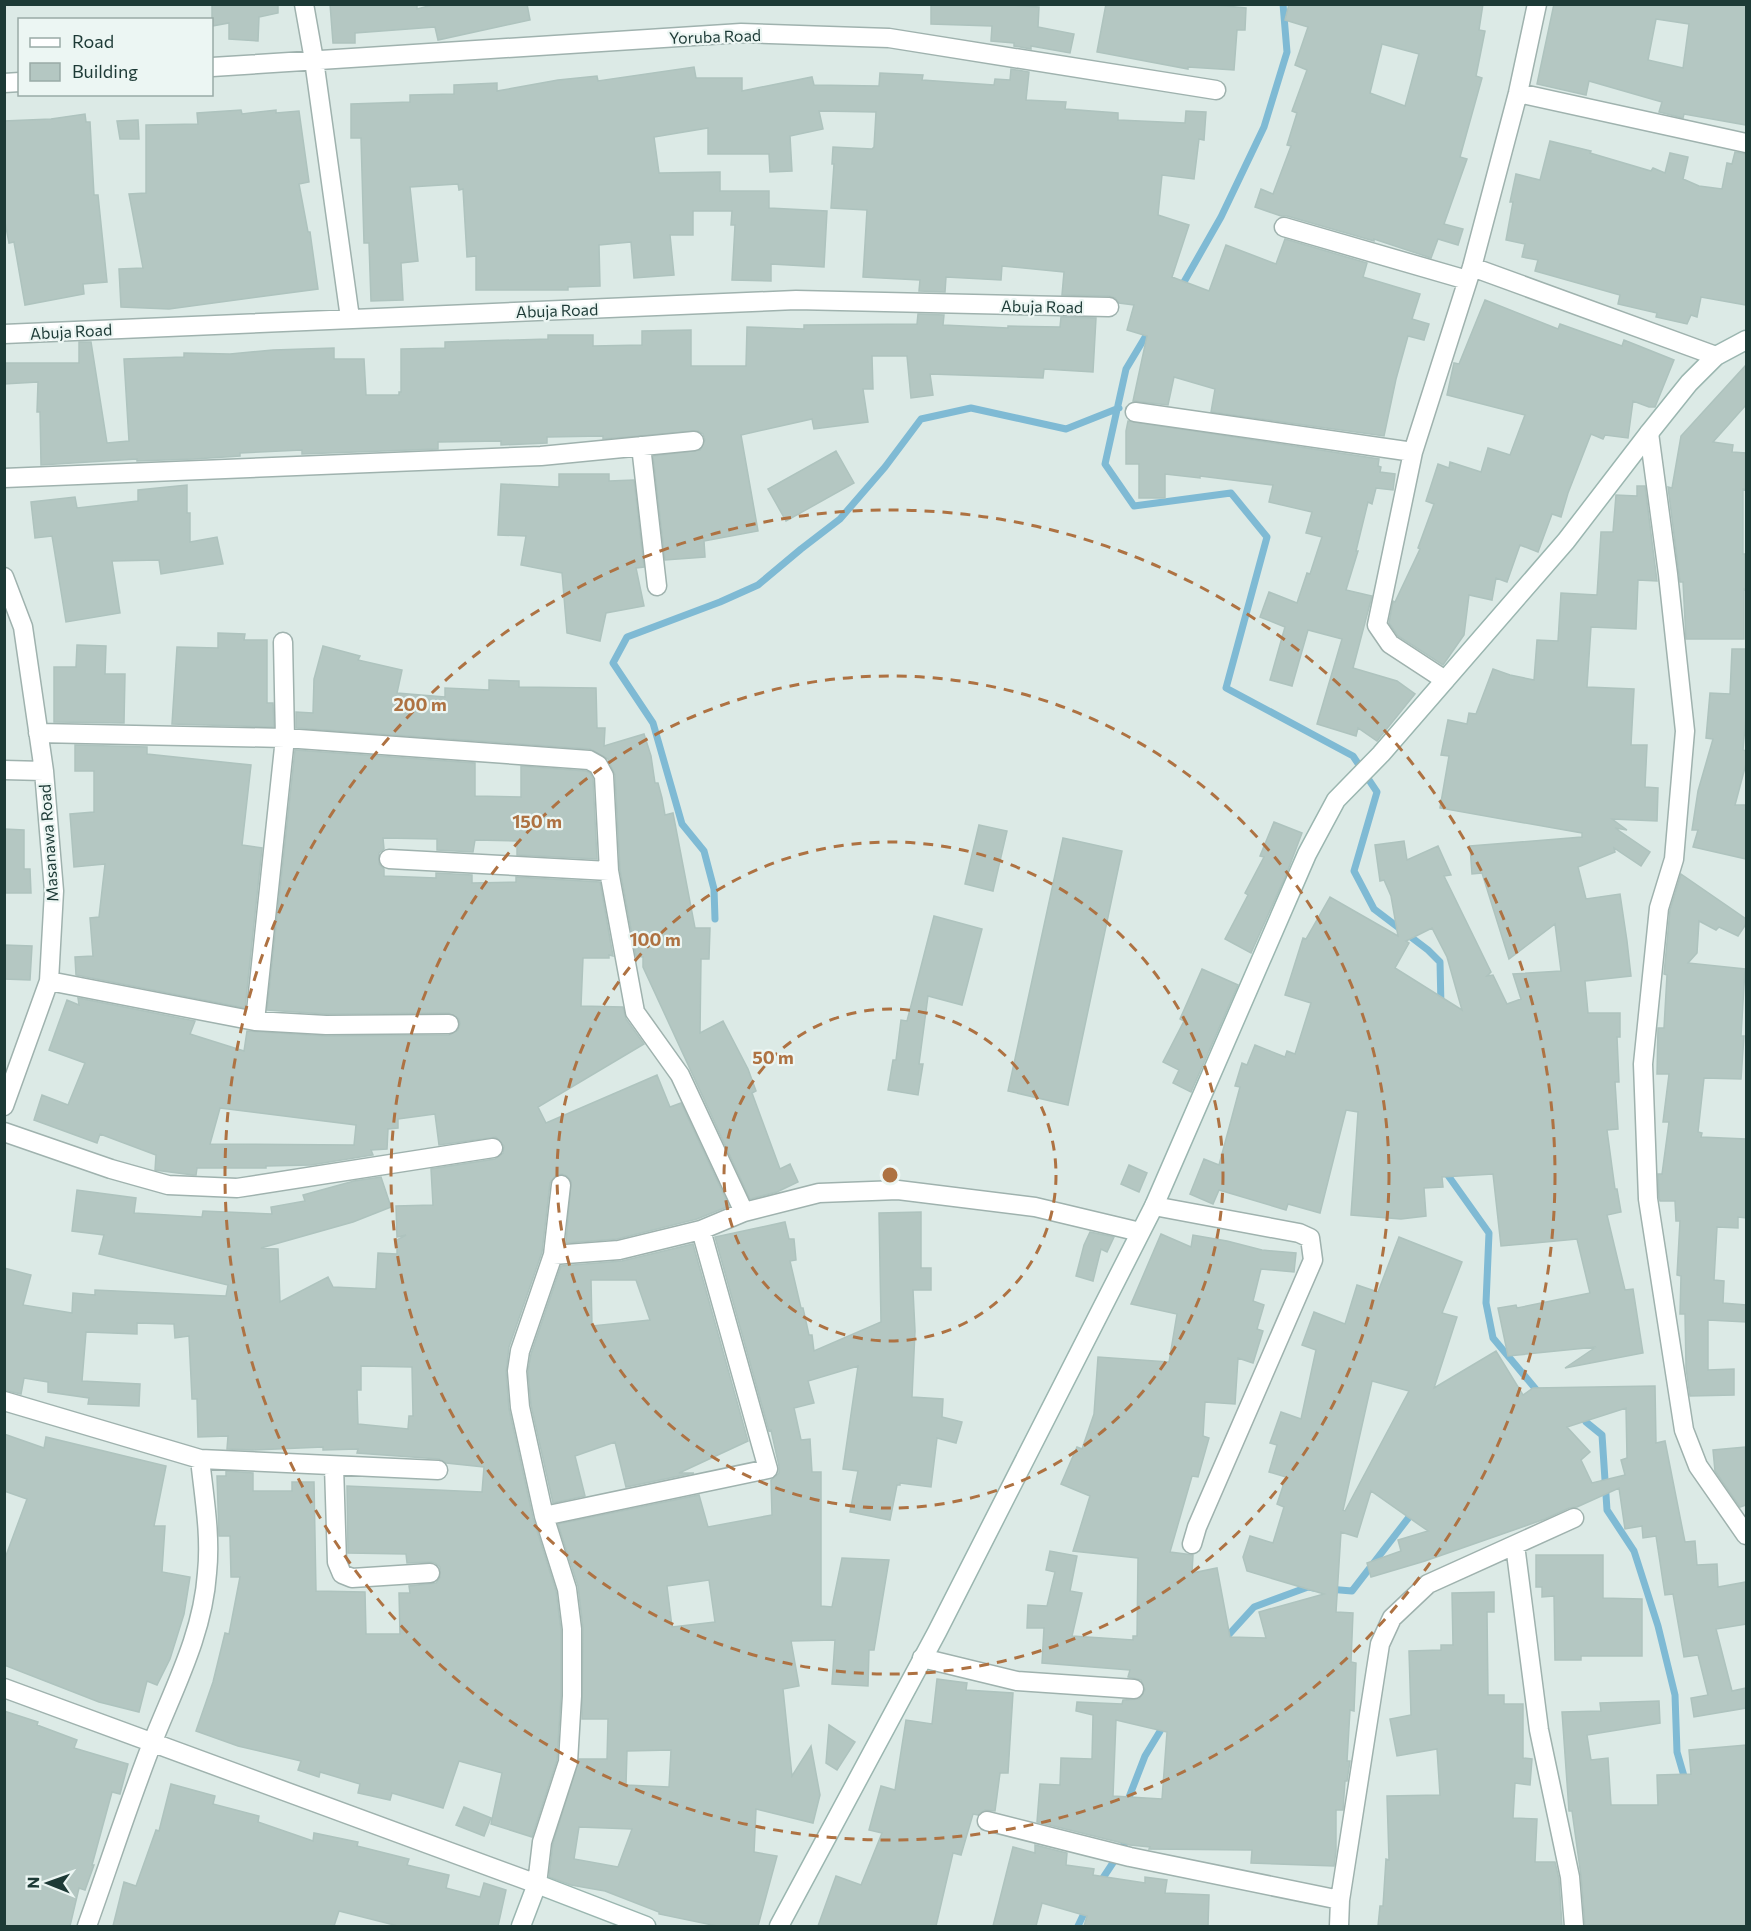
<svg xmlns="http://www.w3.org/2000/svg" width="1751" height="1931" font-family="Commissioner,sans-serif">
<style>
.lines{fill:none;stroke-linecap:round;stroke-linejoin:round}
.stream{stroke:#7fbad4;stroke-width:7}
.building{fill:#b4c7c2;stroke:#aec3be;stroke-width:1.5;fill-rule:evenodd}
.street-casing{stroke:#9fb2ae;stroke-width:21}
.secondary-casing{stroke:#9bb6b0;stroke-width:21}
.street{stroke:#fff;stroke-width:18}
.secondary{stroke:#fff;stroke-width:18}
.ring{fill:none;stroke:#ae7242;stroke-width:3;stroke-dasharray:10 8}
.labels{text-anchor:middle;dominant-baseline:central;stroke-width:4.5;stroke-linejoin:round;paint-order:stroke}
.street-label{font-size:16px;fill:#1d3a36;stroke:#ecf6f3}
.centre{fill:#ae7242;stroke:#ecf6f3;stroke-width:3}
.ring-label{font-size:18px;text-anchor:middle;font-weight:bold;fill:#ae7242;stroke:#ecf6f3;stroke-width:4.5;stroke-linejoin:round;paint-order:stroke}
</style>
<rect width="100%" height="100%" fill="#dceae6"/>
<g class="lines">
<!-- stream -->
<path class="stream" d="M1180 289 1221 217 1264 127 1287 52 1283 4
M1150 329 1126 369 1105 464 1134 506 1231 493 1267 537 1226 688 1353 756 1377 792 1354 871 1374 909 1428 950 1440 962 1441 1006
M715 919 714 889 704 851 682 824 653 723 613 663 627 637 720 602 758 585 801 549 840 519 885 467 921 419 971 408 1066 429 1119 408
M1447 1169V1174L1489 1233 1486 1303 1493 1338 1539 1393
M1581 1413 1586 1422 1602 1435 1607 1510 1634 1551 1658 1626 1675 1695 1677 1752 1686 1783
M1328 1589 1352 1591 1413 1512
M1223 1641 1254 1607 1308 1587 1314 1588
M1126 1805 1145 1756 1165 1723
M1099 1884 1124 1846V1837
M1078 1926 1087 1907"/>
</g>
<!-- building -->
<path class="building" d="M212 4H278V13L259 17 258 41 229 39V23L212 26Z
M330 4H417V9L436 4H527L530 20 438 40 435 27 355 33V43H333Z
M931 4H996L1039 7 1038 27 1074 34 1070 53 1031 46V49L1014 46V43L991 41 992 26 931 24Z
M1106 4H1205L1246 8 1245 30H1237L1234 70 1188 67V69L1097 52Z
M1289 4H1483L1479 30 1485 31 1476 76 1482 78 1460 157 1467 159 1444 224 1463 229 1458 245 1438 239 1431 258 1374 239V241L1287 216H1281L1255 207 1261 189 1273 194 1291 146 1287 145 1297 113 1292 111 1307 70 1295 65 1308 27 1285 20ZM1382 44 1419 54 1405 106 1370 93Z
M1554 4H1746V125L1684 114 1683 118 1659 112 1662 102 1589 81 1586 95 1537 84ZM1656 19 1689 24 1683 68 1648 60Z
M694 67 696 78H742V91L812 77 814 85 879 86 880 73 923 75 922 80 994 85 995 79 1010 80 1011 69 1029 72 1026 100 1066 102 1065 109 1118 113V120L1185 123 1186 111 1206 112 1204 140 1199 139 1194 179 1162 175 1158 215 1189 225 1172 277 1209 291 1226 245 1276 264 1285 239 1367 263 1363 277 1420 294 1412 319 1429 324 1424 340 1408 336 1396 379 1384 436 1211 412 1215 389 1174 377 1168 405 1133 401 1147 336 1127 330 1134 305 1119 303 1115 298 1109 296 1062 295 1064 272 1002 266 1001 280 946 277 945 292 919 291 920 280 863 277 867 210 831 208 834 164H832L833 147 872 149 874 147 876 112 819 111 823 129 790 136 792 171 770 172 769 154H708V128L654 137 659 173 720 172V191H769V208L827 211 824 267 771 264V281L732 280 735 225H731L732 211H693V235H670L674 275 634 278 631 242 599 245 600 286 568 287V290H476V256L467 257 463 189 459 190 458 184 410 187 418 261 401 263 403 300 371 301 369 243H364L361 138H351V104L410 102V95L454 94V85L497 83V91L558 80 597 76 598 81Z
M241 110 242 114 276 110V113L299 111 309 182 299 184 308 232H310L318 289 169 309 121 307 119 269 143 268 129 194 146 193V125L198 124 197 113Z
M85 114 86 122H90L94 195H98L107 282 83 284 84 294 25 305 14 242 9 243 4 217V121L51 119Z
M138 120 139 139H120L117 121Z
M1550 141 1591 151 1590 153 1651 171 1653 168 1665 173 1670 153 1688 157 1683 179 1699 186 1722 189 1727 163 1732 164 1735 152 1746 154V305L1701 297 1697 317 1691 315 1687 324 1656 317 1657 313 1618 304 1620 295 1535 271 1538 260 1522 257 1525 244 1506 240 1513 202H1510L1516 174 1540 180Z
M1485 300 1558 329 1560 324 1622 346 1624 340 1674 360 1655 407H1649L1633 401 1628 438 1605 435 1603 439 1591 434 1568 493 1561 517 1552 514 1538 552 1520 545 1507 582 1496 578 1492 600 1469 595 1464 635 1443 665 1398 636 1389 623 1393 601 1395 602 1420 549 1418 548 1434 504 1426 501 1438 464 1449 468 1450 462 1481 472 1488 448 1510 455 1525 415 1447 395 1454 363 1459 364Z
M918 314 944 315 943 325 1008 328V326L1060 327 1061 317 1096 318 1093 372 1044 369 1043 378 930 374 933 395 911 398 907 356H872L873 389H863L868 422 814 429 812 419 741 435 758 531 704 541 705 557 665 560 653 456 700 450 705 440 703 434 698 431 603 439V436L547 437V443L501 445V441L438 442V449L302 454V450L240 453V456L194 459 137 461V459L41 465 40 412H37L38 382 4 384V363H79V342H91L107 443 129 441 124 359 184 357V353L230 354 273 350 334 348V359H364L366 395H399V392H401V349L445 348V342L548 339V335H593V346L642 345V331L691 330V366H746L747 327 804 329V325L917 324Z
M1746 365V405L1713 442 1733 445 1732 452 1746 453V490L1743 489V554H1746V590L1744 589V639H1686L1683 582H1680L1668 487 1672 488 1681 436Z
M1128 421 1379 459 1378 466 1381 467 1380 472 1395 474 1393 490 1376 488 1372 504 1368 502 1356 551H1358L1346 590 1372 596 1353 668 1397 681 1415 694 1377 741 1358 728 1356 736 1317 724 1342 639 1308 630 1292 686 1270 680 1285 627 1260 617 1269 592 1297 603 1307 573 1310 574 1322 537 1306 533 1312 512 1269 502 1273 485 1200 476V478L1165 474V498H1139V464H1126V431Z
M836 451 854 483 786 521 768 489Z
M559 474H609V481L634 480 644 567 636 568 644 606 606 613 600 641 567 633 562 573 521 565 526 536 498 535 501 484 559 487Z
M187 485V513H190V542L217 537 223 564 161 574 159 560 112 561 120 613 66 622 52 536 35 538 31 502 75 497 77 508 138 501V490Z
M1637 486H1645L1657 581 1638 580 1636 629 1591 627 1587 687 1634 689 1631 745H1647L1645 787 1658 788 1657 821 1612 819 1627 830 1615 828 1650 852 1641 866 1614 848 1615 852 1578 867 1586 899 1620 894 1627 941 1631 976 1585 981 1588 1013H1620V1037H1617L1619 1082H1615L1618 1129 1607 1130 1615 1189H1617L1621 1212 1607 1215 1625 1290 1633 1289 1643 1353 1565 1368 1596 1347 1508 1356 1498 1308 1516 1305 1517 1308 1590 1293 1577 1239 1501 1246 1493 1174 1442 1177 1443 1187 1424 1188 1426 1216 1401 1219 1351 1215 1358 1112 1346 1110 1320 1213 1288 1204 1286 1210 1219 1190 1213 1204 1190 1194 1204 1159 1219 1165 1240 1087 1235 1086 1242 1063 1247 1065 1255 1045 1285 1057 1287 1051 1295 1054 1311 1003 1285 995 1303 938 1306 939 1330 897 1398 936 1391 896 1384 880 1380 881 1375 845 1404 841 1407 860 1438 846 1451 875 1444 876 1491 972 1487 976 1493 975 1507 1004 1521 999 1513 974 1561 971 1555 924 1509 959 1482 873 1472 874 1470 846 1582 837V833L1440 808 1449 756 1441 755 1448 720 1467 724 1469 713 1476 714 1493 669 1510 675 1534 680 1537 640 1558 641 1561 593 1597 595 1601 532H1613L1616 495 1637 496ZM1432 928 1447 957 1462 1010 1395 968 1409 943 1406 941Z
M218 633 245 634 244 640H267V703H273L274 727 172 724 177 647 218 648Z
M77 645 106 646 105 674H125L124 723 54 722V667H76Z
M323 646 360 656 358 660 402 670 397 693 445 697V688L489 690V680L519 681V687L596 688 597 728H605L604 746 644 734 651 756 655 783H658L662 798 665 815 673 813 695 928H710L709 959H701L700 1033 723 1021 748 1069 756 1091 752 1093 780 1169 790 1164 798 1182 777 1192 750 1199 643 967V957L636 956 620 870 615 775 608 759 590 749 296 728V712L313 713 314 679Z
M1732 649H1746V715L1743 750 1746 751V764L1735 805H1746V859L1693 847 1698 830H1692L1698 791 1713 739 1706 738 1710 693 1730 694Z
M75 745 147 747V754L251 765 242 845 262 848 245 1008 76 975 75 957 93 956 90 918 99 917 105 864 74 867 70 814 94 812V771H75Z
M295 750 475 763V796L521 797V766L586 771 590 773 593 779 597 859 517 855V841L475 840 473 852 437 850V839L383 838 384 849 379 853V864L384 869V876L436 878V873L472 875V883L516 882V877L600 882 613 956 609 955V958H583L581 1006 623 1007 626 1019 644 1044 538 1107 546 1123 657 1075 670 1107 681 1103 729 1206 697 1219 617 1239 566 1243 571 1181 567 1176 562 1174 556 1175 550 1183 542 1252 509 1347 506 1372 509 1409 533 1518 556 1591 561 1630V1696L557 1760 532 1837 491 1824 502 1773 459 1761 443 1808 392 1793 390 1800 358 1793 360 1784 320 1772 319 1777 298 1770 301 1761 238 1746 196 1731 213 1682 225 1633 229 1634 240 1577H231L230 1536H219L217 1476H226V1471L253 1473V1491H292V1482H314L316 1591 365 1592 366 1634H400L399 1593H410L409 1586 436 1583 440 1577V1567L435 1563 430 1562 407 1563 406 1554 348 1553 347 1486 482 1492 484 1467 446 1463 439 1459 357 1453 358 1449 323 1450V1447L253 1450 227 1449 228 1436 198 1437 197 1399H192L189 1336 175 1338 174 1324 137 1323V1334L86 1332 82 1381 140 1384 139 1406 88 1404 89 1398 48 1392V1382L24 1378 21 1394 4 1390V1268L31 1275 23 1305 72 1313 73 1293 95 1295V1290L226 1296 228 1285 99 1254 104 1235 72 1231 77 1190 136 1198 134 1213 202 1217 203 1211 272 1214 271 1207 305 1201 303 1195 354 1181 381 1177 391 1207 353 1222 261 1248 278 1249 280 1302 328 1277 333 1287 376 1289 378 1253 397 1254V1240L406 1235 397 1237 396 1206 433 1205 431 1169 495 1159 503 1153 504 1146 496 1137 439 1145 435 1114 398 1119V1128L388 1129 387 1149 371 1150 373 1155 311 1165 266 1166V1168H197L196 1175H193L155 1170 156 1155 100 1134 97 1143 34 1120 42 1095 68 1105 85 1063 49 1050 67 1000 79 1005 78 998 195 1021 190 1034 244 1051 247 1031 326 1036 449 1035 458 1030 460 1024 459 1019 449 1013 326 1014 267 1010ZM220 1108 356 1125 354 1145 210 1144ZM361 1366 412 1367 413 1416H409L408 1429 358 1424 357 1390H361Z
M1274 822 1302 833 1286 875 1251 953 1225 939 1248 895 1245 893 1264 857 1260 856Z
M979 825 1007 831 993 891 965 884Z
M4 829 24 830V869H30L31 893H4Z
M1063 838 1122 851 1068 1105 1008 1091Z
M1681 874 1746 919V924L1738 936 1719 927 1716 930 1699 921 1697 953 1688 963 1745 969 1741 1036H1744L1741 1079 1704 1078 1698 1132 1702 1133 1701 1137 1746 1139V1218L1738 1217V1228L1717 1227 1714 1280 1724 1281 1723 1303 1746 1305V1322L1708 1320V1370L1734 1369V1395L1690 1396 1686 1368 1685 1314H1680L1681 1276 1677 1275 1680 1221H1676L1675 1201H1660L1659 1198 1658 1174H1662L1669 1122H1663L1669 1074H1657L1658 1028H1664L1667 975 1664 974 1670 910Z
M934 916 982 929 962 1005 928 996 919 1064H923L918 1095 888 1090 893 1060H896L901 1020 907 1021Z
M4 945 32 946 30 980 4 979Z
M1202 969 1238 985 1191 1092 1173 1083 1179 1070 1163 1062 1184 1021 1180 1019Z
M1129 1165 1147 1173 1139 1192 1121 1184Z
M921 1212V1268H931V1290H913L915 1331 912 1397 943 1399 942 1417 962 1422 956 1443 937 1438 931 1487 900 1483V1485H897L890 1520 850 1512 858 1471 843 1469 858 1366 808 1381 814 1403 794 1408 801 1440 810 1439 812 1472H821V1606L832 1607 842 1558 889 1560 874 1650H869L868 1686 832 1684 835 1640 791 1641 799 1686 783 1689 792 1776 811 1746 820 1795 813 1823 756 1809 754 1852 777 1856 758 1926H717L659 1914V1912L605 1891 571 1885 549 1877 553 1843 579 1759H607L608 1719H582L583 1628 578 1586 558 1524 699 1495 708 1527 772 1515 771 1480 779 1473V1466L771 1430 769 1431 715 1237 785 1222 789 1239H794L796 1260 790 1261 801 1308H803L809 1335H812L814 1351 881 1322 879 1213ZM709 1580 715 1622 672 1627 667 1586ZM671 1750 669 1787 626 1785 627 1751ZM579 1827 632 1829 618 1867 574 1859Z
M1090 1232 1114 1237 1107 1252 1101 1249 1093 1281 1076 1276 1084 1245Z
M1161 1234 1191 1247 1193 1235 1227 1241 1262 1250 1296 1253 1294 1272 1261 1269 1253 1301 1264 1305 1257 1329 1263 1331 1253 1363 1238 1358 1235 1404 1205 1402 1203 1436 1209 1438 1198 1477 1192 1476 1170 1552 1193 1555 1192 1573 1217 1568 1230 1637 1266 1638 1259 1612 1324 1594 1247 1571 1243 1557 1250 1536 1273 1543 1284 1507 1277 1504 1286 1477 1269 1472 1277 1445 1270 1443 1281 1412 1301 1419 1316 1350 1302 1345 1314 1312 1345 1324 1357 1285 1378 1292 1399 1237 1462 1262 1442 1313 1457 1317 1434 1388 1496 1351 1523 1395 1533 1388 1655 1386 1656 1443 1665 1441 1685 1542 1695 1541 1697 1565 1717 1564 1718 1587 1746 1582V1624L1716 1629 1732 1691 1746 1688V1708L1694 1717 1691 1698 1708 1695 1698 1655 1684 1657 1673 1594 1665 1595 1656 1536 1643 1538 1642 1526 1625 1529 1619 1488 1577 1507 1569 1508 1545 1519 1425 1561 1371 1577 1367 1563 1401 1551 1398 1540 1428 1531 1371 1491 1357 1537 1341 1532 1336 1612 1353 1613 1351 1662 1356 1663 1354 1711 1350 1710 1347 1761H1350L1347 1781H1345L1343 1810H1336V1851L1334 1866 1251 1863 1252 1850 1149 1849 1150 1847 1130 1845 1037 1822 1040 1784 1060 1785 1061 1758 1092 1759 1093 1715 1076 1711 1077 1702 1122 1704 1123 1700 1139 1699 1145 1690 1141 1680 1128 1677 1130 1670 1042 1663 1044 1628H1027L1028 1605 1047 1606 1055 1572 1046 1570 1050 1551 1077 1556 1070 1591 1082 1593 1072 1636 1133 1640V1636H1137L1138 1558 1073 1551 1090 1496 1061 1484 1077 1447 1082 1449 1094 1414 1098 1357 1169 1362 1177 1314 1131 1304ZM1372 1381 1409 1391 1345 1511 1343 1510ZM1626 1408 1627 1458 1621 1460 1625 1475 1592 1483 1581 1460 1590 1452 1567 1427ZM1116 1720 1167 1732 1162 1799 1113 1796Z
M693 1244 748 1441 679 1473H694L626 1487 615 1442 575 1456 585 1496 553 1503 531 1405 528 1371 531 1354 561 1266 622 1261ZM591 1280H636L650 1320 592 1326Z
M4 1434 44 1448 46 1437 166 1466 154 1526H165L162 1572 190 1577 184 1614 170 1659 157 1685 147 1681 139 1712 99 1702 4 1665V1561L27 1499 4 1491Z
M1745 1447 1746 1505 1740 1507 1715 1471 1713 1450Z
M1536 1555H1603V1598L1642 1599V1656H1581V1660H1555L1554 1596 1542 1597V1587H1536Z
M1494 1592V1612H1487L1488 1695H1504V1704H1523V1758L1532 1759 1530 1785 1515 1783 1513 1818 1537 1819 1535 1862H1555L1559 1879 1562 1926H1378L1380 1906H1383L1386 1859 1389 1860 1387 1796 1440 1795 1437 1749 1397 1756 1390 1719 1411 1715 1409 1651 1441 1650V1645H1453L1452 1593Z
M937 1679 967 1683 966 1690 1013 1693 1008 1773H1000L995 1811 985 1810 978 1815 973 1814 961 1855 953 1853 936 1926H818L836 1876 861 1885 882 1833 869 1830 881 1786 895 1790 906 1720 932 1724Z
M1659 1701 1660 1723 1587 1735 1591 1760 1608 1758 1611 1805H1658L1657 1775 1691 1774 1689 1750 1746 1745V1926L1585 1925 1581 1876 1572 1811H1569L1562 1712 1601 1711 1600 1703Z
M4 1711 38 1722 37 1725 77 1740 74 1748 128 1764 120 1794 112 1792 92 1865H94L85 1890 79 1888 70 1926H4Z
M829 1725 855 1742 837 1770 826 1763Z
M171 1784 215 1796 213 1804 259 1816 258 1822 313 1841 314 1833 358 1842 357 1846 409 1859 407 1865 449 1875 446 1888 480 1897 484 1883 506 1890 498 1926H398L339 1911 334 1926H113L124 1882 136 1886 156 1830 159 1831Z
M464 1807 491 1818 484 1836 456 1825Z
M1035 1845 1067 1853 1066 1865 1094 1869 1093 1875 1145 1883V1877L1167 1880 1165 1893 1209 1895 1208 1926H1084L1087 1916 1042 1903 1036 1926H993L1013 1847 1035 1853Z"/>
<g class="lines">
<defs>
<path id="street" d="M304 4 314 60 350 318
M212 67 741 33 889 38 1216 90
M4 83 20 82
M1518 93 1746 143
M1284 227 1467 280
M1472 267 1716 356
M4 334 796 300 1109 307
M1135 412 1413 452
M1649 433 1668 574 1685 731 1674 859 1659 908 1643 1064 1648 1199 1684 1430 1698 1466 1746 1535
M641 446 657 586
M4 478 541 456 694 441
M4 577 23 627 44 771 54 891 49 981 4 1106
M1445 680 1390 644 1377 625 1413 452 1472 267 1518 93 1537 4
M38 733 285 738 589 760 598 765 604 776 609 871 635 1012 680 1075 744 1212
M4 770 44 771
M389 859 609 871
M49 981 255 1021 326 1025 449 1024
M255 1021 285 738 283 642
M4 1132 111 1169 168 1185 237 1188 493 1148
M1154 1206 1299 1233 1310 1238 1313 1260 1197 1527 1192 1544
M553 1255 619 1250 701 1230 744 1212 819 1193 898 1190 1035 1207 1140 1232
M4 1401 200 1459 438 1470
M334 1466 337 1562 342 1574 352 1578 430 1573
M544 1516 768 1469 701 1230
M1515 1545 1539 1730 1570 1877 1574 1926
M922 1658 1017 1681 1134 1689
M4 1688 537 1884 542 1842 568 1762 572 1696V1629L567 1589 544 1516 520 1407 517 1371 520 1351 553 1255 561 1185
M987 1821 1130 1857 1340 1900
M87 1926C109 1865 129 1802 153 1741 175 1686 203 1633 207 1573 211 1535 204 1497 200 1459
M1339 1926 1340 1900 1380 1644 1392 1618 1428 1584 1574 1518"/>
<path id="secondary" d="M521 1926 537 1884 646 1926
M779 1926 937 1632 1154 1206 1307 854 1336 800 1381 754 1566 541 1649 433 1689 383 1716 356 1746 340"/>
</defs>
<!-- street casing -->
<use href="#street" class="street-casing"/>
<!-- secondary casing -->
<use href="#secondary" class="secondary-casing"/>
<!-- street -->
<use href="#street" class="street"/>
<!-- secondary -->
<use href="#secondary" class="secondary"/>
</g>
<!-- distance rings -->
<g class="ring">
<circle cx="890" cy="1175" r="166"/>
<circle cx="890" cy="1175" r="333"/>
<circle cx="890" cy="1175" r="499"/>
<circle cx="890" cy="1175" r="665"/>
</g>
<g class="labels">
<!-- street labels -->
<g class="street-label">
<text transform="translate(715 36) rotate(-2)">Yoruba Road</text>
<text transform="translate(1042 306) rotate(1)">Abuja Road</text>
<text transform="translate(557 310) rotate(-2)">Abuja Road</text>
<text transform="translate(71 331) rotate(-3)">Abuja Road</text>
<text transform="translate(48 843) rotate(-94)">Masanawa Road</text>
</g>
</g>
<circle cx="890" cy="1175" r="9" class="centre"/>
<g class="ring-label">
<text x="420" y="711">200 m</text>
<text x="537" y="828">150 m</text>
<text x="655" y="946">100 m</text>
<text x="773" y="1064">50 m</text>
</g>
<!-- border -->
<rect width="1751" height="1931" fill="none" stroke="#1d3a36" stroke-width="12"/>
<!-- legend -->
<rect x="18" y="18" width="195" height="78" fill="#ecf6f3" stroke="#99aba7" stroke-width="1.5"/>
<rect x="30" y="38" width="30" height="9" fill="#ffffff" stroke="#99aba7" stroke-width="1.5"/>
<text x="72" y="48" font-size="18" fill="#1d3a36">Road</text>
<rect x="30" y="63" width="30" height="18" fill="#b4c7c2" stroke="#99aba7" stroke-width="1.5"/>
<text x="72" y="78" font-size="18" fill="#1d3a36">Building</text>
<!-- north arrow -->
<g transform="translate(48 1883) rotate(271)" stroke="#ecf6f3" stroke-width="4.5" paint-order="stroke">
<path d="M0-4.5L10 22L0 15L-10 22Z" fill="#1d3a36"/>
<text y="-9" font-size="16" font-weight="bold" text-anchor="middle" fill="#1d3a36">N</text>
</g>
</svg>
